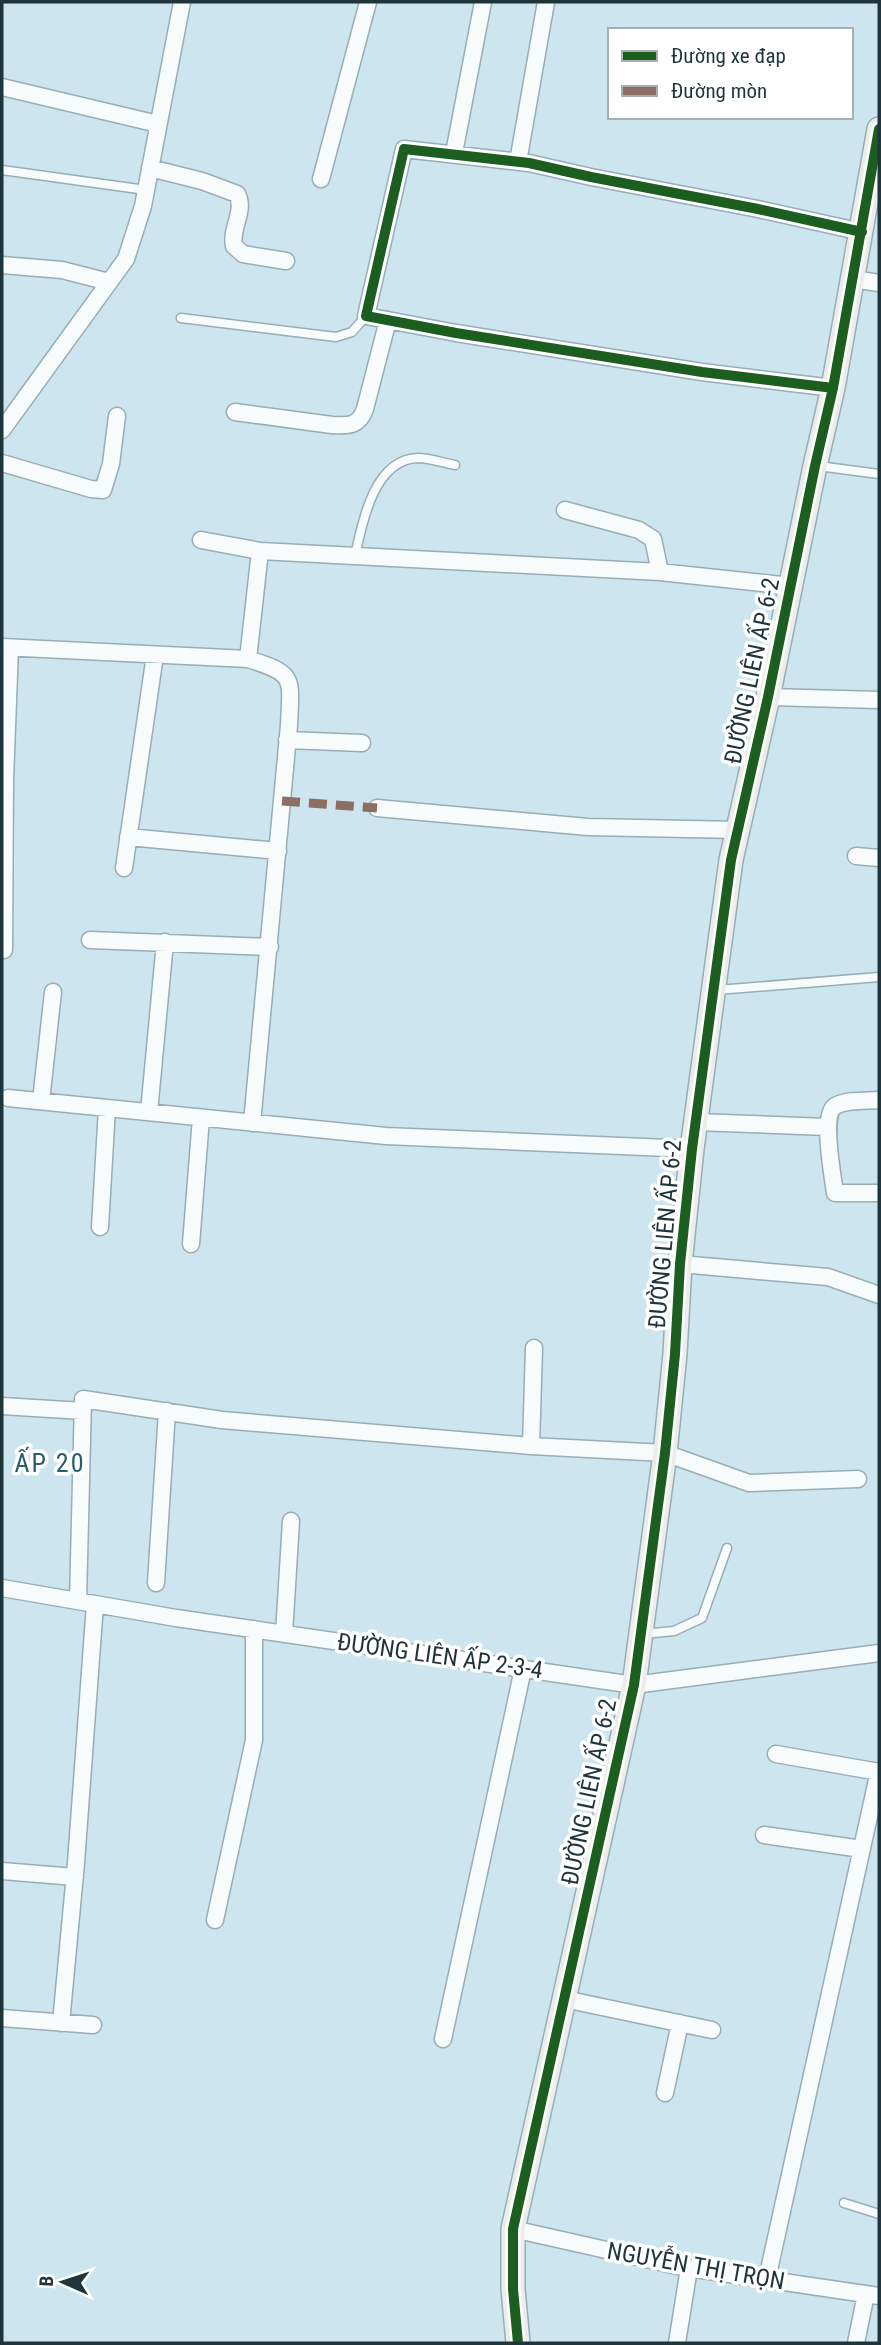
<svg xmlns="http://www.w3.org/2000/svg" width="881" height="2345" font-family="'Roboto Condensed',sans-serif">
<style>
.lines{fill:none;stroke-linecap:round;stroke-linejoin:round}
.lane-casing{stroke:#98adb5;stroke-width:11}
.street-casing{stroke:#98adb5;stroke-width:19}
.secondary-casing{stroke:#98adb5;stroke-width:26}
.lane{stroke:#f7fbfc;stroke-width:8}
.street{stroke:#f7fbfc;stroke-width:16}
.secondary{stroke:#eaedea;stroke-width:23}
.quiet{stroke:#8d6e63;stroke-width:9;stroke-dasharray:18 9;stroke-linecap:butt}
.cycleway-casing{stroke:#fff;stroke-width:15}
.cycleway{stroke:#1b5e20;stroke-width:10}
.labels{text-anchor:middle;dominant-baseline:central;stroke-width:7;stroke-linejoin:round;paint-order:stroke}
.street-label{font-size:24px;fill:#1f353c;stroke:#fff}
.neighbourhood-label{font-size:26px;letter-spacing:2px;fill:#275c6d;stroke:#fff}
</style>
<rect width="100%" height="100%" fill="#cce5ee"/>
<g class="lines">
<defs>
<path id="lane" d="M2 170 146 190
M181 318 336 337 352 332 366 316
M818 466 879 474
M355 556C362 523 374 459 418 458 430 458 443 463 455 465
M717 990 879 977
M643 1634 674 1631 702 1618 727 1548
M844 2203 879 2214"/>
<path id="street" d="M2 87 158 124
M454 153 483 2
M518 162 546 2
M150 168 202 181 237 194C246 211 230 228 234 246L243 254 286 261
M321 179 368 2
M2 265 62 270 109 282
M853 279 879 283
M833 388 702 372 456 333 366 316 404 149 529 163 591 177 758 209 862 232
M235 412 332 425C349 426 359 426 365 409L388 320
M2 430 126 259 143 206 182 2
M2 463 91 489 103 490 111 464 117 416
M565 510 639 530 653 539 660 572
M201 540 260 551 660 572 791 586
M2 647 248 659C296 674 291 677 289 725L252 1123
M248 659 260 551
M768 697 879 700
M287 740 362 743
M377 808 588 827 739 830
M128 837 278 851
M856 856 879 858
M124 868 155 655
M90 940 270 947
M4 950 5 780 10 648
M8 1098 386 1136 692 1149
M879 1100C866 1101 847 1099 835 1106 821 1115 833 1177 835 1193H879
M41 1101 53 992
M149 1112 165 942
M696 1122 828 1127
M100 1227 107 1108
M191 1244 201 1118
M680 1264 828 1277 879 1295
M2 1406 83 1411
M531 1446 534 1348
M156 1583 167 1411
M2 1588 176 1618 634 1685 879 1653
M78 1601 83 1399 222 1420 531 1446 665 1453 749 1483 858 1479
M284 1634 291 1521
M776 1754 879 1772
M764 1835 862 1849
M2 1871 75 1877
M215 1920 254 1740V1629
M564 1999 712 2030
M2 2018 93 2025
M61 2023 76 1863 95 1604
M443 2039 523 1669
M665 2093 680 2023
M513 2229 682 2267 879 2296
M767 2279 879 1771
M677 2343 689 2268
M856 2343 866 2294"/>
<path id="secondary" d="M518 2343 513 2289V2229L634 1685 665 1453 675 1354 680 1264 692 1149 731 860 768 697 815 466 833 388 879 129"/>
</defs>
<!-- lane casing -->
<use href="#lane" class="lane-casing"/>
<!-- street casing -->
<use href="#street" class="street-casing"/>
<!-- secondary casing -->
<use href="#secondary" class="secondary-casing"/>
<!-- lane -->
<use href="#lane" class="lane"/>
<!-- street -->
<use href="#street" class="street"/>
<!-- secondary -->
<use href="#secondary" class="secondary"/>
<!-- quiet -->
<path class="quiet" d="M282 801 377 808"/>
<defs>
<path id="cycleway" d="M833 388 702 372 456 333 366 316 404 149 529 163 591 177 758 209 862 232
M518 2343 513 2289V2229L634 1685 665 1453 675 1354 680 1264 692 1149 731 860 768 697 815 466 833 388 879 129"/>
</defs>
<!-- cycleway casing -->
<use href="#cycleway" class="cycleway-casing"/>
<!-- cycleway -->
<use href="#cycleway" class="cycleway"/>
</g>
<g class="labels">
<!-- street labels -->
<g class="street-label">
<text transform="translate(752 671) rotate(-78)">ĐƯỜNG LIÊN ẤP 6-2</text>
<text transform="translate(665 1234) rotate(-85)">ĐƯỜNG LIÊN ẤP 6-2</text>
<text transform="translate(440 1656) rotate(8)">ĐƯỜNG LIÊN ẤP 2-3-4</text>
<text transform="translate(589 1792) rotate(-78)">ĐƯỜNG LIÊN ẤP 6-2</text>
<text transform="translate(696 2266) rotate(10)">NGUYỄN THỊ TRỌN</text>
</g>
<!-- neighbourhood labels -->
<g class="neighbourhood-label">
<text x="50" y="1463">ẤP 20</text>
</g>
</g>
<!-- border -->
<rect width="881" height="2345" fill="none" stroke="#1f353c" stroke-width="7"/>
<!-- legend -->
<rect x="608" y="28" width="245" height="91" fill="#ffffff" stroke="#a5aeb1" stroke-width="2"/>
<rect x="622" y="51" width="35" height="10" fill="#1b5e20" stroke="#a5aeb1" stroke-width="2"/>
<text x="671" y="63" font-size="21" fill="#1f353c">Đường xe đạp</text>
<rect x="622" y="86" width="35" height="10" fill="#8d6e63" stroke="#a5aeb1" stroke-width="2"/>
<text x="671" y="98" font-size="21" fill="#1f353c">Đường mòn</text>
<!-- north arrow -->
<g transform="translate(63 2282) rotate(273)" stroke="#ffffff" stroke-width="5" paint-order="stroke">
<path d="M0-5L12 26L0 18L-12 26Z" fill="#1f353c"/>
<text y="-10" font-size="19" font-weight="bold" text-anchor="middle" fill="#1f353c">B</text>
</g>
</svg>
